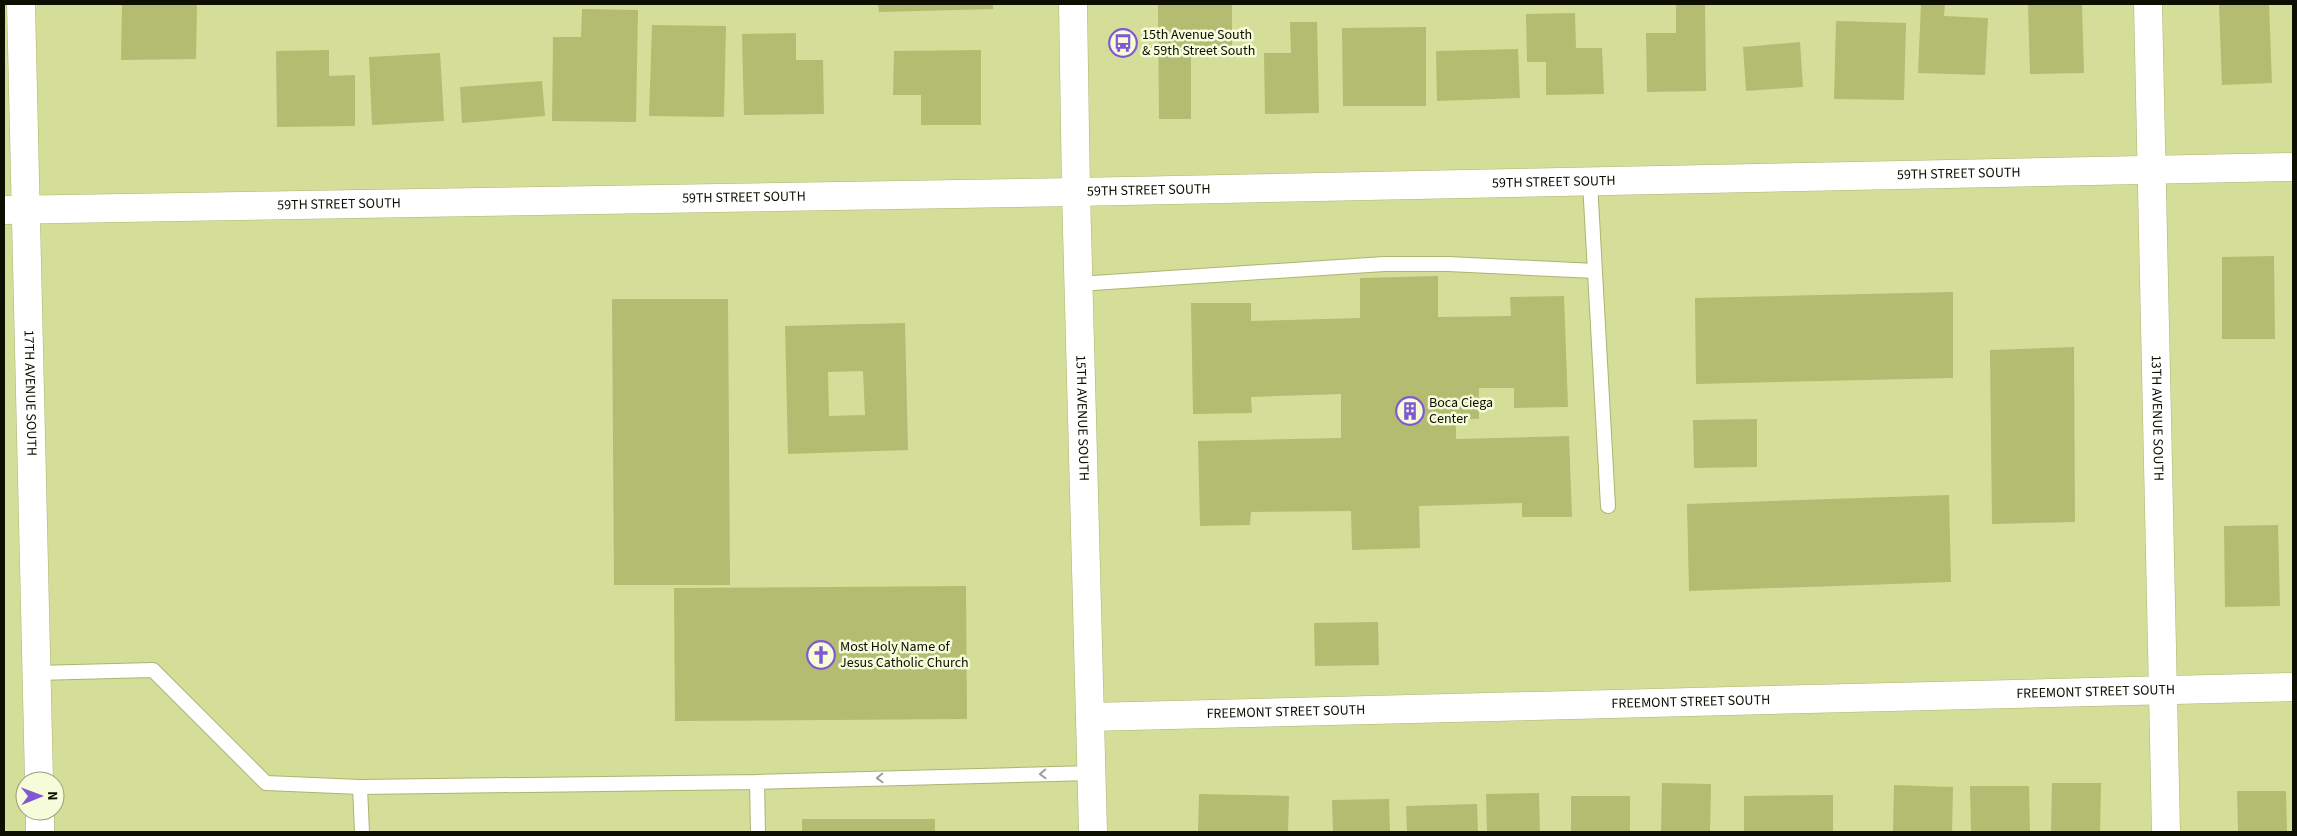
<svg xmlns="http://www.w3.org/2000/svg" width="2297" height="836" font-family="'Source Sans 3',sans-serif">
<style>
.building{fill:#b3bc71;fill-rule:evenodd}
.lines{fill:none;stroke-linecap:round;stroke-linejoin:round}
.lane-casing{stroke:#acb470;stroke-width:16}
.street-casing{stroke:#acb470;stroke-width:29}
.secondary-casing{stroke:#acb470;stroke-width:29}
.lane{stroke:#fff;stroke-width:14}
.street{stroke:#fff;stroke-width:28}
.secondary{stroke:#fff;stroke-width:28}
.oneway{stroke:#9e9f99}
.labels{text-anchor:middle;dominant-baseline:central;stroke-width:5;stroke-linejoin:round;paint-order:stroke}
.poi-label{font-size:14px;fill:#0d0f00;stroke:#f6fcd9;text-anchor:start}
.street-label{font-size:14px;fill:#0d0f00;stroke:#f6fcd9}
</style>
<rect width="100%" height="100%" fill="#d5de98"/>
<!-- building -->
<path class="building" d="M122 4H197L196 59 121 60Z
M878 4H993V9L879 12Z
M1158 4H1232V55H1191V119H1159Z
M1676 4H1705L1706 91 1647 92 1646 33H1676Z
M1921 4H1945L1944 16 1988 18 1985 75 1918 73Z
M2028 4H2082L2084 73 2030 74Z
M2219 4H2269L2272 83 2222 85Z
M582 9 638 10 636 122 552 121 553 37H581Z
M1575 13 1576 48H1602L1604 94 1546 95V62H1527L1526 14Z
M1836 21 1906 23 1904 100 1834 99Z
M1290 22H1317L1319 113 1265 114 1264 53H1291Z
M652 25 726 26 724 117 649 116Z
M1426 27V106H1343L1342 28Z
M796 33V60H823L824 114 744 115 742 34Z
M1800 42 1803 87 1746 91 1743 47Z
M1518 49 1520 98 1437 101 1436 51Z
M329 50V76L355 75V126L277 127 276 51Z
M981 50V125H921V95H893L894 51Z
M440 53 444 121 372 125 369 57Z
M542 81 545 116 462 123 460 87Z
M2274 256 2275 339H2222V257Z
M1438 276V317L1511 316 1510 297 1564 296 1568 407 1514 408V388H1479V419H1456V439L1569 436 1572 517H1522V503L1419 506 1420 548 1352 550 1351 511 1251 512 1250 525 1200 526 1198 441 1341 438V394L1251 397 1252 413 1193 414 1191 303H1251V321L1360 318V278Z
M1953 292V378L1696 384 1695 298Z
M612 299H728L730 585H614Z
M905 323 908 450 788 454 785 326ZM863 371 865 415 829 416 828 372Z
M2074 347 2075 522 1992 524 1990 350Z
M1757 419V467L1694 468 1693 420Z
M1949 495 1951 582 1689 591 1687 504Z
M2278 525 2280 606 2225 607 2224 526Z
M966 586 967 719 675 721 674 588Z
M1378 622 1379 665 1315 666 1314 623Z
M1662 783 1711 784 1710 832H1661Z
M2052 783H2101L2100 832H2051Z
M1894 785 1953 787 1952 832H1893Z
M1970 786H2029L2030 832H1971Z
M2237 791H2286L2287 832H2238Z
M1539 793 1540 832H1487L1486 794Z
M1199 794 1289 796 1288 832H1198Z
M1833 795V832H1744V796Z
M1571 796H1630V832H1571Z
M1389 799 1390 832H1333L1332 800Z
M1477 804 1478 832H1407L1406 806Z
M802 819H935V832H802Z"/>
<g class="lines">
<defs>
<path id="lane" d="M1590 182 1608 506
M1078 284 1384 264H1448L1595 271
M36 673 153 670 266 783 360 787
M757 782 758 832
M362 832 360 787 757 782 1092 773"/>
<g id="street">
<path id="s1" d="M21 4 39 781"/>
<path id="s2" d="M2148 4 2166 832"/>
<path id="s3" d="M4 210 1076 192 2293 167"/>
<path id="s4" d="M1090 717 2293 687"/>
<path d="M40 811V832"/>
</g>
<g id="secondary">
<path id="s5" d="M1073 4 1076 192 1093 832"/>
</g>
</defs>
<!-- lane casing -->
<use href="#lane" class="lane-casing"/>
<!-- street casing -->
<use href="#street" class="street-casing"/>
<!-- secondary casing -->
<use href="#secondary" class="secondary-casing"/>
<!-- lane -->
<use href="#lane" class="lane"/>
<!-- street -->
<use href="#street" class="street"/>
<!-- secondary -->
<use href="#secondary" class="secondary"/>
</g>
<!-- one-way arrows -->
<defs><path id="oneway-chevron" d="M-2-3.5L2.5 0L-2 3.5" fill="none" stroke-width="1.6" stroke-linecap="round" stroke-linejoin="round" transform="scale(1.25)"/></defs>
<g class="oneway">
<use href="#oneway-chevron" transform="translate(1043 774) rotate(178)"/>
<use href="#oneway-chevron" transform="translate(880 778) rotate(178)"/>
</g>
<!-- icons -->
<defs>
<symbol id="bus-ring" viewBox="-11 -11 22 22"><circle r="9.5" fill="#f6fcd9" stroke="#7f58d2" stroke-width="1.5"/><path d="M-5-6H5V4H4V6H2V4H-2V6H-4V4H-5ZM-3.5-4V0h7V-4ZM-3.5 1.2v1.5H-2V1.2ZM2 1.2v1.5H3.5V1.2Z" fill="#7f58d2"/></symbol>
<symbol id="building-ring" viewBox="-11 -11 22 22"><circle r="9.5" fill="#f6fcd9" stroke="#7f58d2" stroke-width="1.5"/><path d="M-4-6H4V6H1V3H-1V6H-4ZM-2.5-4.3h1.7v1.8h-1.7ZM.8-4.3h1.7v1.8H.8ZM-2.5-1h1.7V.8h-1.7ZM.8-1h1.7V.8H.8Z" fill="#7f58d2"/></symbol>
<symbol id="church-ring" viewBox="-11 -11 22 22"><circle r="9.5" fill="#f6fcd9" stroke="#7f58d2" stroke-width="1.5"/><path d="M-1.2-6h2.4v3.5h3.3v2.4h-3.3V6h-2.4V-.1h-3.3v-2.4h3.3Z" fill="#7f58d2"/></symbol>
</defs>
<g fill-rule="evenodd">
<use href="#bus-ring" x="1107" y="27" width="32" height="32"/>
<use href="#building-ring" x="1394" y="395" width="32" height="32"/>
<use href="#church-ring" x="805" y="639" width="32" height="32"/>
</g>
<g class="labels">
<!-- poi labels -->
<g class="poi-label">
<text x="1142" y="35">15th Avenue South<tspan x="1142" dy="16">&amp; 59th Street South</tspan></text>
<text x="1429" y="403">Boca Ciega<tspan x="1429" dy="16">Center</tspan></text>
<text x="840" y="647">Most Holy Name of<tspan x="840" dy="16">Jesus Catholic Church</tspan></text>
</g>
<!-- street labels -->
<g class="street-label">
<text stroke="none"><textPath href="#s3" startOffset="1955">59TH STREET SOUTH</textPath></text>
<text stroke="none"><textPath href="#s3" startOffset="1550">59TH STREET SOUTH</textPath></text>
<text stroke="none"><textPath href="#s3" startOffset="1145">59TH STREET SOUTH</textPath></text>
<text stroke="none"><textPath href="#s3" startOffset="740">59TH STREET SOUTH</textPath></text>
<text stroke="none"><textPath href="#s3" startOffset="335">59TH STREET SOUTH</textPath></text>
<text stroke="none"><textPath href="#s1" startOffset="389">17TH AVENUE SOUTH</textPath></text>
<text stroke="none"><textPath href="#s5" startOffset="414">15TH AVENUE SOUTH</textPath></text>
<text stroke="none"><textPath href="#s2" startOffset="414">13TH AVENUE SOUTH</textPath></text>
<text stroke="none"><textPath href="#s4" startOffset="1006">FREEMONT STREET SOUTH</textPath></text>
<text stroke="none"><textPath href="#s4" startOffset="601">FREEMONT STREET SOUTH</textPath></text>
<text stroke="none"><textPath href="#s4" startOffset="196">FREEMONT STREET SOUTH</textPath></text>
</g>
</g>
<!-- border -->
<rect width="2297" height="836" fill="none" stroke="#0d0f00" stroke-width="10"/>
<!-- north arrow -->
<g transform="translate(40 796) rotate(89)"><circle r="24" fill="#f6fcd9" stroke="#999d82"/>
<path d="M0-4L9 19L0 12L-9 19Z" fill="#7f58d2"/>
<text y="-8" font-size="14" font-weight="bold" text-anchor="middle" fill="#0d0f00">N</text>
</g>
</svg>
